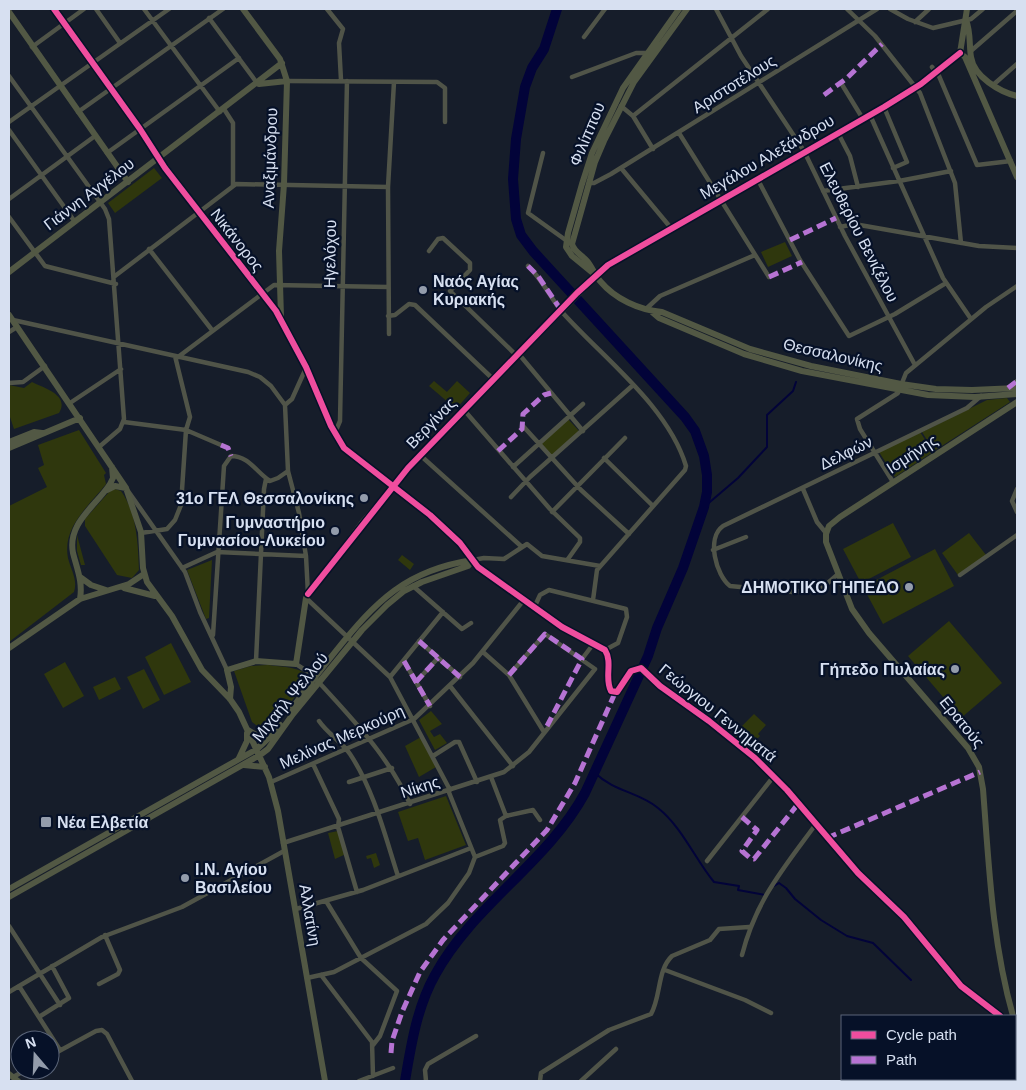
<svg xmlns="http://www.w3.org/2000/svg" width="1026" height="1090" font-family="Arial,sans-serif">
<style>
.green{fill:#2f370d}
.lines{fill:none;stroke-linecap:round;stroke-linejoin:round}
.stream{stroke:#020339;stroke-width:2}
.river{stroke:#020339;stroke-width:10}
.street{stroke:#505448;stroke-width:4.5}
.secondary{stroke:#525844;stroke-width:6}
.quiet{stroke:#b673d3;stroke-width:5;stroke-dasharray:10 5;stroke-linecap:butt}
.cycleway-casing{stroke:#061128;stroke-width:9}
.cycleway{stroke:#ef4d9e;stroke-width:6}
.poi-dot{fill:#939cab;stroke:#061128;stroke-width:2}
.labels{text-anchor:middle;dominant-baseline:central;stroke-width:4.5;stroke-linejoin:round;paint-order:stroke}
.street-label{font-size:16px;fill:#d7e0f1;stroke:#061128}
.poi-label{font-size:16px;font-weight:bold;fill:#d7e0f1;stroke:#061128;text-anchor:end}
</style>
<rect width="100%" height="100%" fill="#161d2a"/>
<!-- green -->
<path class="green" d="M154 168 162 178 115 213 108 203Z
M785 242 792 256 768 267 761 252Z
M434 381 447 392 445 394 457 381 470 393 456 409 429 386Z
M32 382C44 388 70 395 59 413L14 429 9 414V385L24 388Z
M1007 398 1010 402 934 451 922 432 987 400Z
M568 419 579 431 551 456 540 444Z
M79 430 106 473 104 475 106 484C89 506 62 527 68 558 71 570 78 580 74 592L9 642V506L47 487 38 468 44 465 38 445Z
M920 432 933 452 895 477 879 452Z
M115 489 121 491C137 513 138 544 139 570L132 578 117 575 85 526V519L109 492Z
M893 523 911 557 861 583 843 549Z
M969 533 986 555 958 575 942 553Z
M77 535 85 565H81L77 551Z
M935 549 954 586 883 624 863 587Z
M402 555 414 564 410 570 398 560Z
M212 560 209 618 206 619 187 570Z
M949 621 1002 683 961 718 908 656Z
M171 643 191 682 164 695 145 657Z
M65 662 84 696 63 708 44 674Z
M268 665C280 667 302 666 309 678L274 725 260 728 252 722 234 671 251 666Z
M144 669 160 700 143 709 127 677Z
M115 677 121 689 99 700 93 687Z
M431 711 442 724 430 731 434 737 440 734 447 743 435 750 419 720Z
M754 714 766 725 758 734 760 736 749 747 733 735Z
M421 737 436 767 419 777 405 746Z
M446 796 466 845 425 860 418 838 408 841 398 812Z
M338 831 346 854 335 859 328 833Z
M376 853 380 865 374 868 371 858 367 859 366 856Z"/>
<g class="lines">
<!-- stream -->
<path class="stream" d="M704 507 738 478 767 447V415L793 391 796 382
M594 772C614 792 639 792 658 808 682 827 695 859 714 882L739 886 738 890 765 895
M774 886 779 883 786 888 795 899 821 920 847 936 873 943 911 980"/>
<!-- river -->
<path class="river" d="M405 1081C411 1045 417 1007 435 975 473 905 547 863 585 793L648 656 657 628 683 568 704 507 707 492V475L704 456 695 431 685 417 533 251 521 235 516 219 513 179 516 139 525 87 532 68 544 49 557 9"/>
<!-- street -->
<path class="street" d="M54 9 159 158
M96 9 120 43
M144 9 220 112
M327 9 343 29 339 43 341 80
M716 9 741 56 804 151 845 236 915 365
M847 9 875 36 920 93 955 183 961 243
M890 9 908 19 933 28 971 19 983 9
M209 18 257 83
M915 22 929 9
M584 37 605 9
M32 47 84 9
M972 50 1017 11
M932 67 939 76 977 165 1011 161
M9 76 105 209 109 219 124 419 120 429 99 447
M572 77 636 53H647
M287 81 437 82 445 88V122
M841 83 863 119
M993 85 1017 64
M621 106 633 116 653 149
M884 107 907 162 893 168
M224 109 233 123V185
M78 112 223 9
M870 115 943 278 971 319
M633 116 768 9
M9 122 169 9
M9 130 75 222
M679 133 769 277
M838 133 850 156 858 187
M107 153 239 58
M543 153 528 213 567 241
M621 168 671 228
M757 178 800 260 849 336 895 314 946 283
M589 183H594L611 174 877 9
M823 191 899 181 951 171
M9 199 95 136
M9 217 45 266 116 284
M840 227 854 224 979 246 1017 248
M149 249 212 330
M429 251 438 239 443 238 470 263V270L450 291 516 355
M528 266C542 279 550 297 562 312 603 358 668 406 686 466L685 470 597 570 593 600
M115 276 236 184 388 187
M646 309 660 296 755 255
M388 316 395 315 409 304 415 305 493 379
M13 320 248 372 260 377 271 386 285 405 288 471 299 513 306 556 308 594
M9 332 17 327
M389 334 388 187 394 82
M518 353 583 431
M178 357 274 285 388 287
M9 383 23 382 45 366
M1008 388 1017 381
M70 403 121 369
M285 405 292 399 306 368
M464 410 550 509 580 538V542L568 559
M124 422 186 430 190 417 175 356
M523 426 581 490 629 534
M337 428 340 421 347 81
M420 455 522 547
M604 458 653 506
M513 467 583 404
M893 482 860 429 857 419 898 393 906 373 986 307 1017 286
M803 489 817 522 826 533
M1017 489 1012 501 1017 512
M128 491 185 572 200 612 227 670
M511 497 530 477 632 386
M552 512 625 438
M141 533 167 529 175 520 181 505 186 430 221 445
M713 550 746 537
M473 560 484 558 504 559 527 544 542 556 600 566
M182 568 217 552 306 556
M837 575 822 588 793 592 730 586C716 575 706 538 723 526L967 408 981 396
M960 575 1017 535
M413 586 462 629 471 623
M306 598 390 677 450 790
M534 608 540 595 549 590 626 609 627 617 618 643 605 650
M213 635 224 466 231 456C249 456 256 472 270 481L278 478 288 471
M419 641 460 677
M483 652 509 675 544 732
M582 659 594 643
M256 661 264 489 266 479
M404 661 430 706
M296 664C312 673 323 687 336 701 365 733 392 764 410 804
M390 677 443 612
M416 682 438 658
M450 686 513 766
M319 721C328 734 341 741 350 754 374 790 385 836 398 876
M433 756 455 742H459L477 782
M313 764 339 819 338 827 357 892
M271 782 414 719 473 663 523 601
M349 782 392 768
M448 790 475 857 503 846 505 843 500 820 506 816 491 777
M506 816 533 810 540 820
M283 843 504 772 529 752 595 669 545 634 509 675
M707 861 774 776
M326 901 361 958 397 991 380 1036 373 1045
M296 909 363 890 471 848
M9 926 60 1005
M742 955C756 900 783 869 816 824
M665 970 745 1000 771 1013
M321 975 372 1042 373 1076
M307 978 334 972 426 924 448 903 469 873 475 857
M99 984 118 974 120 970 105 935
M19 986 60 1050
M9 992 102 937 182 907 284 851
M39 1017 69 998 52 966
M50 1056 96 1031 102 1030 107 1034 132 1081
M13 1077 26 1070
M359 1081 393 1068
M426 1081 425 1070 428 1064 476 1036
M540 1081 541 1073 609 1030 651 1014C661 997 657 970 672 956L710 940 719 929 749 927
M581 1081 616 1049"/>
<!-- secondary -->
<path class="secondary" d="M243 9 280 59 287 81 284 184 279 251 281 317
M687 9 634 82 604 141 595 162 572 244C574 252 582 255 587 261 592 267 595 275 600 281 615 299 639 310 662 312L750 349 811 366 901 384 936 389 972 390 1017 388
M967 9 960 53 965 57 1017 177
M9 12 128 182
M966 20C971 32 969 46 971 57 974 77 1000 92 1017 96
M259 84 287 81
M159 158 276 311 306 367 331 426 344 448 430 515 460 543 478 567 562 627 605 650C613 663 604 678 611 691L617 692 631 671 641 668 660 686 709 721 755 758 787 790 858 873 904 917 961 986 1000 1016
M9 272 282 63
M594 274 572 256 566 247 568 233 582 184 592 153 623 88 679 9
M652 312 659 318 744 354 802 371 928 395 975 397 1017 394
M9 315 126 488 141 532 143 568 147 582 172 616 202 670 230 699 239 712 269 777 278 811 325 1081
M9 442 34 432 42 433
M9 448 80 418
M107 490 115 486 126 488
M80 577 91 585 106 590
M124 588 155 596
M80 599C83 582 77 569 73 553 67 523 96 506 110 484L113 478 112 467
M9 648 80 599 129 584 144 574
M230 699 231 687 227 670 256 661 296 664 306 598 362 523 413 463 596 276 620 257 884 107 921 84 960 53
M289 713C303 692 319 672 335 652 376 601 406 570 473 560
M248 730 256 735 270 732 280 725
M239 758 247 741V733
M244 765 265 767
M9 889 257 749 274 733
M9 897 260 755 268 749 293 714 362 630 387 605 404 591 422 582 468 566 473 560
M1013 1016C992 942 989 866 983 789L979 767 968 748 869 633 852 609 826 542V534L829 526 840 517 1017 402
M1015 1029 1017 1031
M9 1074 18 1081
M1015 1075 1017 1073
M1010 1081 1012 1079"/>
<!-- quiet -->
<path class="quiet" d="M824 95 847 78 882 44
M790 240 836 218
M528 266 538 276 561 310
M769 277 802 262
M1008 388 1017 381
M221 445 228 448 231 456
M498 451 522 429 523 414 544 395 551 393
M419 641 460 677
M404 661 430 706
M509 675 545 634 582 659 547 726
M416 682 438 658
M742 817 757 830 742 851 750 858 754 859 798 804
M827 838 980 772
M391 1053 392 1041 402 1012 420 972 443 940 547 830 575 783 615 693"/>
<defs>
<path id="cycleway" d="M54 9 140 129 165 168 276 311 306 367 331 426 344 448 430 515 460 543 478 567 562 627 605 650C613 663 604 678 611 691L617 692 631 671 641 668 660 686 709 721 755 758 787 790 858 873 904 917 961 986 1000 1016
M308 594 408 468 577 293 608 265 884 107 921 84 960 53"/>
</defs>
<!-- cycleway casing -->
<use href="#cycleway" class="cycleway-casing"/>
<!-- cycleway -->
<use href="#cycleway" class="cycleway"/>
</g>
<!-- markers -->
<g class="poi-dot">
<circle cx="423" cy="290" r="5"/>
<circle cx="364" cy="498" r="5"/>
<circle cx="335" cy="531" r="5"/>
<circle cx="909" cy="587" r="5"/>
<circle cx="955" cy="669" r="5"/>
<rect x="40" y="816" width="12" height="12" rx="2.5"/>
<circle cx="185" cy="878" r="5"/>
</g>
<g class="labels">
<!-- street labels -->
<g class="street-label">
<text transform="translate(734 84) rotate(-32)">Αριστοτέλους</text>
<text transform="translate(587 134) rotate(-67)">Φιλίππου</text>
<text transform="translate(767 157) rotate(-30)">Μεγάλου Αλεξάνδρου</text>
<text transform="translate(270 158) rotate(-88)">Αναξιμάνδρου</text>
<text transform="translate(89 194) rotate(-37)">Γιάννη Αγγέλου</text>
<text transform="translate(859 232) rotate(63)">Ελευθερίου Βενιζέλου</text>
<text transform="translate(237 240) rotate(52)">Νικάνορος</text>
<text transform="translate(330 254) rotate(-89)">Ηγελόχου</text>
<text transform="translate(833 355) rotate(13)">Θεσσαλονίκης</text>
<text transform="translate(431 423) rotate(-46)">Βεργίνας</text>
<text transform="translate(846 453) rotate(-26)">Δελφών</text>
<text transform="translate(912 454) rotate(-33)">Ισμήνης</text>
<text transform="translate(290 697) rotate(-51)">Μιχαήλ Ψελλού</text>
<text transform="translate(718 713) rotate(39)">Γεώργιου Γεννηματά</text>
<text transform="translate(962 722) rotate(51)">Ερατούς</text>
<text transform="translate(342 737) rotate(-24)">Μελίνας Μερκούρη</text>
<text transform="translate(420 787) rotate(-18)">Νίκης</text>
<text transform="translate(310 915) rotate(80)">Αλλατίνη</text>
</g>
<!-- poi labels -->
<g class="poi-label">
<text x="433" y="281" text-anchor="start">Ναός Αγίας<tspan x="433" dy="18">Κυριακής</tspan></text>
<text x="354" y="498">31ο ΓΕΛ Θεσσαλονίκης</text>
<text x="325" y="522">Γυμναστήριο<tspan x="325" dy="18">Γυμνασίου-Λυκείου</tspan></text>
<text x="899" y="587">ΔΗΜΟΤΙΚΟ ΓΗΠΕΔΟ</text>
<text x="945" y="669">Γήπεδο Πυλαίας</text>
<text x="57" y="822" text-anchor="start">Νέα Ελβετία</text>
<text x="195" y="869" text-anchor="start">Ι.Ν. Αγίου<tspan x="195" dy="18">Βασιλείου</tspan></text>
</g>
</g>
<!-- border -->
<rect width="1026" height="1090" fill="none" stroke="#d7e0f1" stroke-width="20"/>
<!-- legend -->
<rect x="841" y="1015" width="175" height="65" fill="#061128" stroke="#5a6478"/>
<rect x="851" y="1031" width="25" height="8" fill="#ef4d9e" stroke="#5a6478"/>
<text x="886" y="1040" font-size="15" fill="#d7e0f1">Cycle path</text>
<rect x="851" y="1056" width="25" height="8" fill="#b673d3" stroke="#5a6478"/>
<text x="886" y="1065" font-size="15" fill="#d7e0f1">Path</text>
<!-- north arrow -->
<g transform="translate(35 1055) rotate(341)"><circle r="24" fill="#061128" stroke="#5a6478"/>
<path d="M0-4L9 19L0 12L-9 19Z" fill="#939cab"/>
<text y="-8" font-size="14" font-weight="bold" text-anchor="middle" fill="#d7e0f1">N</text>
</g>
</svg>
